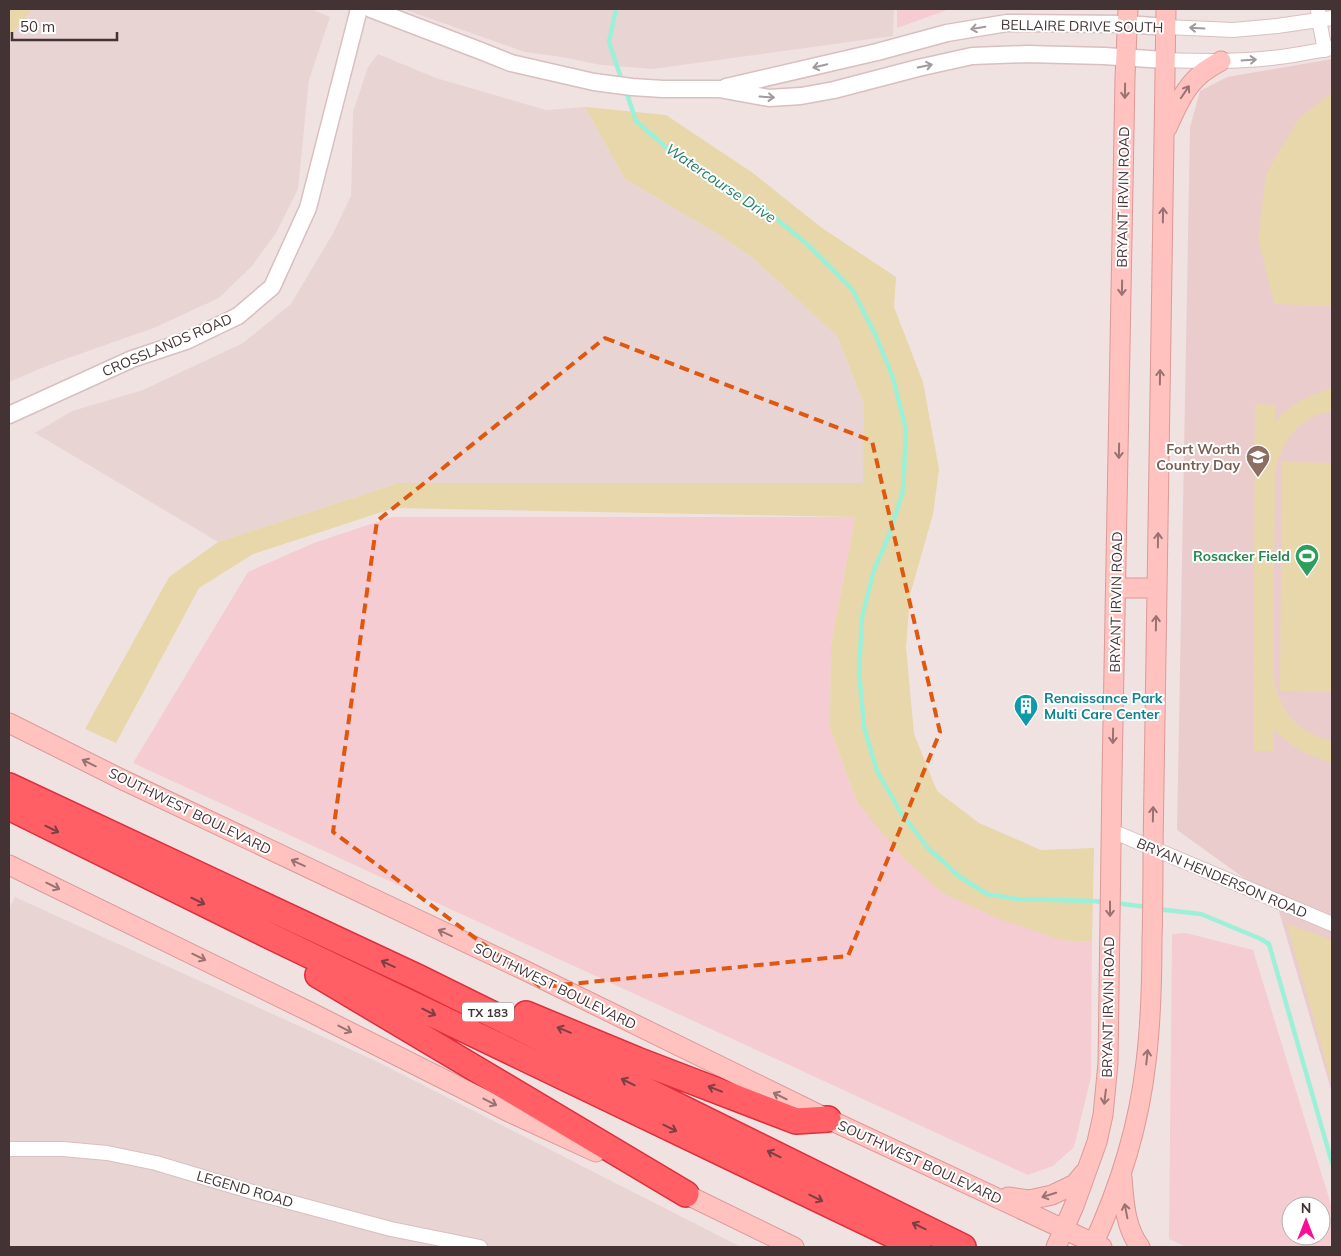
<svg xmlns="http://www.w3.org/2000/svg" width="1341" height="1256" font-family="Mulish,sans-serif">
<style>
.residential{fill:#e9d4d4}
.commercial{fill:#f5ccd1;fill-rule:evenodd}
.education{fill:#ebcccc}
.green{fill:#e7d7aa}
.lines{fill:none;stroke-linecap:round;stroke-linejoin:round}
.stream{stroke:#9cf0d7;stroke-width:4.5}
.minor-casing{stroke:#d8bfc0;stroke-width:16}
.tertiary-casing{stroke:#d8bfc0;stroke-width:19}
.secondary-casing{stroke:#dc9997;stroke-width:21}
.motorway-casing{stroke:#de2f3c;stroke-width:28}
.minor{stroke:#fff;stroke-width:14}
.tertiary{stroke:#fff;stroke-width:16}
.secondary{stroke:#ffc2be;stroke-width:19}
.motorway{stroke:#ff5f65;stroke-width:25}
.oneway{stroke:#a1999a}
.oneway2{stroke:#987372}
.oneway3{stroke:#7b4043}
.marked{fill:none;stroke:#e0570e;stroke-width:4;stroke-dasharray:10 6;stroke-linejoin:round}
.labels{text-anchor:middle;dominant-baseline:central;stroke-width:4;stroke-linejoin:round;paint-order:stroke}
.shield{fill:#fff;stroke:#7b7071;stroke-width:1}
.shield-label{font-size:12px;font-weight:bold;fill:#433334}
.street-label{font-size:14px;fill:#433334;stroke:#fff}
.education-label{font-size:14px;font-weight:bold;fill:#785e54;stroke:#fff;text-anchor:end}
.leisure-label{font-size:14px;font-weight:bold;fill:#27864d;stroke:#fff;text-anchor:end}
.culture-label{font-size:14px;font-weight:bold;fill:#0d838f;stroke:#fff;text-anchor:start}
.water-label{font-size:15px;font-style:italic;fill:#248066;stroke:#fff}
</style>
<rect width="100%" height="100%" fill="#f1e2e2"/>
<!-- residential -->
<path class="residential" d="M33 9H311L330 17 309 80 298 189 276 233 252 266 219 298 156 327 49 365 9 382V37Z
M403 9H894L893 36 653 69 601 65 562 57 525 52Z
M378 54 436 78 546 110 585 107 625 179 718 234 754 259 837 336 864 404V483H399L218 542 35 433 72 411 143 390 243 343 291 304 332 235 351 196 353 112 368 67Z
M15 897 376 1061 741 1247H9V908Z"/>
<!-- commercial -->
<path class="commercial" d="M897 9H950L897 28Z
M392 517H855L831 645 830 728 857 802 1061 940 1092 942 1091 1077 1074 1147 1053 1166 1028 1175 133 763 248 572 314 543Z
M1186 933 1253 950 1332 1208V1247H1186L1169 1239 1172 934ZM1291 1206H1321V1236H1291Z"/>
<!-- education -->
<path class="education" d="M1332 59V1093L1276 901 1177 830 1190 127 1200 91 1227 77Z"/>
<!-- green -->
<path class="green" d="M9 9H33L9 37Z
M1332 93V306L1274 304 1258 238 1266 174 1299 118Z
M585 107 666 115 753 173 822 228 896 277 894 307 923 382 939 469 933 514 910 595 906 647 914 734 937 791 979 823 1041 850 1094 848 1092 942 1061 940 997 918 943 893 904 859 857 802 830 728 831 645 855 517 394 508 253 554 199 588 116 743 85 729 169 577 218 542 399 483H863L864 404 837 336 754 259 718 234 625 179Z
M1332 389V410C1298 418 1281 440 1275 474L1273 672C1277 709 1296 732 1332 741V762C1309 757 1289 746 1273 728V751H1253L1255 404 1275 405V422C1290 404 1310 394 1332 389Z
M1282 462 1332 463V692L1280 691Z
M1287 924 1332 940V1084Z"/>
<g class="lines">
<!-- stream -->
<path class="stream" d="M616 9 609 42 622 81
M626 91 636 121 675 155 714 180 763 208 807 244 852 289 876 336 893 378 906 430 903 491 888 538 874 570 862 617 859 672 864 727 877 771 901 813 928 848 960 877 987 894 1018 899 1092 901 1105 902
M1115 903 1147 907
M1157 909 1201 914 1261 939 1269 944 1332 1163"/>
<defs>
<path id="minor" d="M1318 9 1319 20 1325 50
M1166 27 1233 30 1277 26 1332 18
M1165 60C1200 61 1236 62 1271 58 1291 56 1312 52 1332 48
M1112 831 1332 924
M9 1149H63L107 1153 156 1163 256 1193 391 1229 480 1247"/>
<path id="tertiary" d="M371 9 481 51 511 63 594 82 632 87 663 89H719L769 98 801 96 834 90 918 68 972 56 1027 54 1104 56 1165 60
M726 87 877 52 947 33 1007 23 1127 24 1166 27
M9 415 132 359 186 341 238 316 272 287 308 208 359 9"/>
<path id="secondary" d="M1167 128C1176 108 1184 88 1201 74 1207 69 1214 65 1221 61
M1116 588H1157
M9 723 121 779 524 970 828 1119 1102 1247
M9 865 312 1013 511 1113 596 1152
M1122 1177C1124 1202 1125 1227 1140 1247
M675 1189 794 1247
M1008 1197 1029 1200 1052 1195 1075 1184 1084 1173
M1056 1247 1074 1206 1097 1142 1103 1115 1108 1063 1112 777 1125 77 1128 9
M1092 1247C1119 1189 1139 1125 1146 1062 1151 1021 1152 981 1152 940 1153 910 1153 879 1153 849L1166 9"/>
<path id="motorway" d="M9 786 417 977 963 1247
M9 807 274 938 918 1247
M318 975 686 1194
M526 1014 637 1060 796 1121 828 1119"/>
</defs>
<!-- minor casing -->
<use href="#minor" class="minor-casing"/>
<!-- tertiary casing -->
<use href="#tertiary" class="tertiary-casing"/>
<!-- secondary casing -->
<use href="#secondary" class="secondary-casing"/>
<!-- motorway casing -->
<use href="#motorway" class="motorway-casing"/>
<!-- minor -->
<use href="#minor" class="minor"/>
<!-- tertiary -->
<use href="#tertiary" class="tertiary"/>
<!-- secondary -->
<use href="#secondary" class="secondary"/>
<!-- motorway -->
<use href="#motorway" class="motorway"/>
</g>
<!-- one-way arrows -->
<defs><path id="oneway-shaft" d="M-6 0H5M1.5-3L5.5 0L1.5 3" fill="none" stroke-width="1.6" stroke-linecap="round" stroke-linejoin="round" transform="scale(1.25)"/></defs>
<g class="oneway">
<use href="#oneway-shaft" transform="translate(978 28) rotate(170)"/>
<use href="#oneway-shaft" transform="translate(1197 28) rotate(-177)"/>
<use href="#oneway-shaft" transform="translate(1249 60) rotate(-4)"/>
<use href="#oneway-shaft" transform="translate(820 66) rotate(166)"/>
<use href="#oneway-shaft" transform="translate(925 66) rotate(-12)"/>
<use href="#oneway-shaft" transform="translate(767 97) rotate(4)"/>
</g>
<g class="oneway2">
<use href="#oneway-shaft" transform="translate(1125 91) rotate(91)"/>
<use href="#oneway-shaft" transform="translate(1185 92) rotate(-56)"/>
<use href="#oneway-shaft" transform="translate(1163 215) rotate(-89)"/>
<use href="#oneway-shaft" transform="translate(1122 288) rotate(91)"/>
<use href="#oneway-shaft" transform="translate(1160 377) rotate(-89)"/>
<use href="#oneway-shaft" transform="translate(1119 451) rotate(91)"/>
<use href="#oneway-shaft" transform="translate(1158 540) rotate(-89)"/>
<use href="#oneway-shaft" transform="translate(1156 623) rotate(-89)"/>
<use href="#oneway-shaft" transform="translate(1113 736) rotate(91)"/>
<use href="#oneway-shaft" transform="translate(89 763) rotate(-154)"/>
<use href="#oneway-shaft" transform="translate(1153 814) rotate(-89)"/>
<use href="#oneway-shaft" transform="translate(298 863) rotate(-155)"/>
<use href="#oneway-shaft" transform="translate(53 886) rotate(26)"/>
<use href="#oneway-shaft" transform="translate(1110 909) rotate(90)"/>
<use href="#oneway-shaft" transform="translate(445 933) rotate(-155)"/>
<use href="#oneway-shaft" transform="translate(199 957) rotate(26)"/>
<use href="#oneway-shaft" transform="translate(345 1029) rotate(27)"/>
<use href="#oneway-shaft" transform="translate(1147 1057) rotate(-84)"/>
<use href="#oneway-shaft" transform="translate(780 1096) rotate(-154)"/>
<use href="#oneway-shaft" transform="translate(1105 1097) rotate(97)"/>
<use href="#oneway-shaft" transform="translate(490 1102) rotate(27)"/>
<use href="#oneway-shaft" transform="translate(1049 1195) rotate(163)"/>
<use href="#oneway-shaft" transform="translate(1126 1211) rotate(-101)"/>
</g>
<g class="oneway3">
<use href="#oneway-shaft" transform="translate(52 829) rotate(26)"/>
<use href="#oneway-shaft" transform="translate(198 901) rotate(26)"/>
<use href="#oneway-shaft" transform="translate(388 964) rotate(-155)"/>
<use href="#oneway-shaft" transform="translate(429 1012) rotate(26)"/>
<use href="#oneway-shaft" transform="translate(564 1030) rotate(-158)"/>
<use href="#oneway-shaft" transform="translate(628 1082) rotate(-154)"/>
<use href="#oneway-shaft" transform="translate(715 1089) rotate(-159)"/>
<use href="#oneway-shaft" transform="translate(670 1128) rotate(26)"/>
<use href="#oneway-shaft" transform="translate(774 1154) rotate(-154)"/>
<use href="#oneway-shaft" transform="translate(816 1198) rotate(26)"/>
<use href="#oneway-shaft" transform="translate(919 1226) rotate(-154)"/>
</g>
<!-- marked area -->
<path class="marked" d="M605 338 872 441 940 732 848 956 541 987 333 832 377 521Z"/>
<!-- icons -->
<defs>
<symbol id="school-pin" viewBox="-11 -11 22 30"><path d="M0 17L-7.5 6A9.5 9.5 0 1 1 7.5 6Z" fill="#8d6e63" stroke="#fff"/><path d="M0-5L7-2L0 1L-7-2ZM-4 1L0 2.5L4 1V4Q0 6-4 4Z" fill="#fff"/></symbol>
<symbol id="stadium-pin" viewBox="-11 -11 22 30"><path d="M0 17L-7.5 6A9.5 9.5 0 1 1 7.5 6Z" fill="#2e9e5b" stroke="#fff"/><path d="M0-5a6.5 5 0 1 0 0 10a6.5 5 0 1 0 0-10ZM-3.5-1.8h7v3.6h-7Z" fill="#fff"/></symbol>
<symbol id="building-pin" viewBox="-11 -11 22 30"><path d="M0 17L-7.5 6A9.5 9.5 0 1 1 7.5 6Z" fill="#0f9aa8" stroke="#fff"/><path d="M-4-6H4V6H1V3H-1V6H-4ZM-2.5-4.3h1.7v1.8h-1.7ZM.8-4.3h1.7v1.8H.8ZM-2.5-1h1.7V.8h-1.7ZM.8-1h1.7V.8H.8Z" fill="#fff"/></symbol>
</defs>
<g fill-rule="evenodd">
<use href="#school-pin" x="1244" y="443" width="28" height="38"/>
<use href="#stadium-pin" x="1293" y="542" width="28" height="38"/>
<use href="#building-pin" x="1012" y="692" width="28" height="38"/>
</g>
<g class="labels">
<!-- shield labels -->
<rect class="shield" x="462" y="1002.5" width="52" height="19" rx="4"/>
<g class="shield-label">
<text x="488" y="1012">TX 183</text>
</g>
<!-- street labels -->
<g class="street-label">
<text transform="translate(1082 26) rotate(1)">BELLAIRE DRIVE SOUTH</text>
<text transform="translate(1123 197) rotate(-89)">BRYANT IRVIN ROAD</text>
<text transform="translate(167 345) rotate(-23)">CROSSLANDS ROAD</text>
<text transform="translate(1116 602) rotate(-89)">BRYANT IRVIN ROAD</text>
<text transform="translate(190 811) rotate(26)">SOUTHWEST BOULEVARD</text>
<text transform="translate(1222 878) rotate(23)">BRYAN HENDERSON ROAD</text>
<text transform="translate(555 986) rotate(26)">SOUTHWEST BOULEVARD</text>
<text transform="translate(1108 1007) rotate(-89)">BRYANT IRVIN ROAD</text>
<text transform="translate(920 1162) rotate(25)">SOUTHWEST BOULEVARD</text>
<text transform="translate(245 1189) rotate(16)">LEGEND ROAD</text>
</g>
<!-- education labels -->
<g class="education-label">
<text x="1240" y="449">Fort Worth<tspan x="1240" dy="16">Country Day</tspan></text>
</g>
<!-- leisure labels -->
<g class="leisure-label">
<text x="1290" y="556">Rosacker Field</text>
</g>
<!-- culture labels -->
<g class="culture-label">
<text x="1044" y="698">Renaissance Park<tspan x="1044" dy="16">Multi Care Center</tspan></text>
</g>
<!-- water labels -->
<g class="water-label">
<text transform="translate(721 183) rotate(34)">Watercourse Drive</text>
</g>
</g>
<!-- border -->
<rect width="1341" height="1256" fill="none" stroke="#433334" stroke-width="20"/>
<!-- north arrow -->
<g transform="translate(1306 1221)"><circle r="24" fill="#ffffff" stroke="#b4adae"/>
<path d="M0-4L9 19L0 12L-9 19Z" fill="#fc0e92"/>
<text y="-8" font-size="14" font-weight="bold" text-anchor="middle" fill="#433334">N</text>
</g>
<!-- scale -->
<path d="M12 32v8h105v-8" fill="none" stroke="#433334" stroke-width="2.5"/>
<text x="20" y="32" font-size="15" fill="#433334" stroke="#ffffff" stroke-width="4" paint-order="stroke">50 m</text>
</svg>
